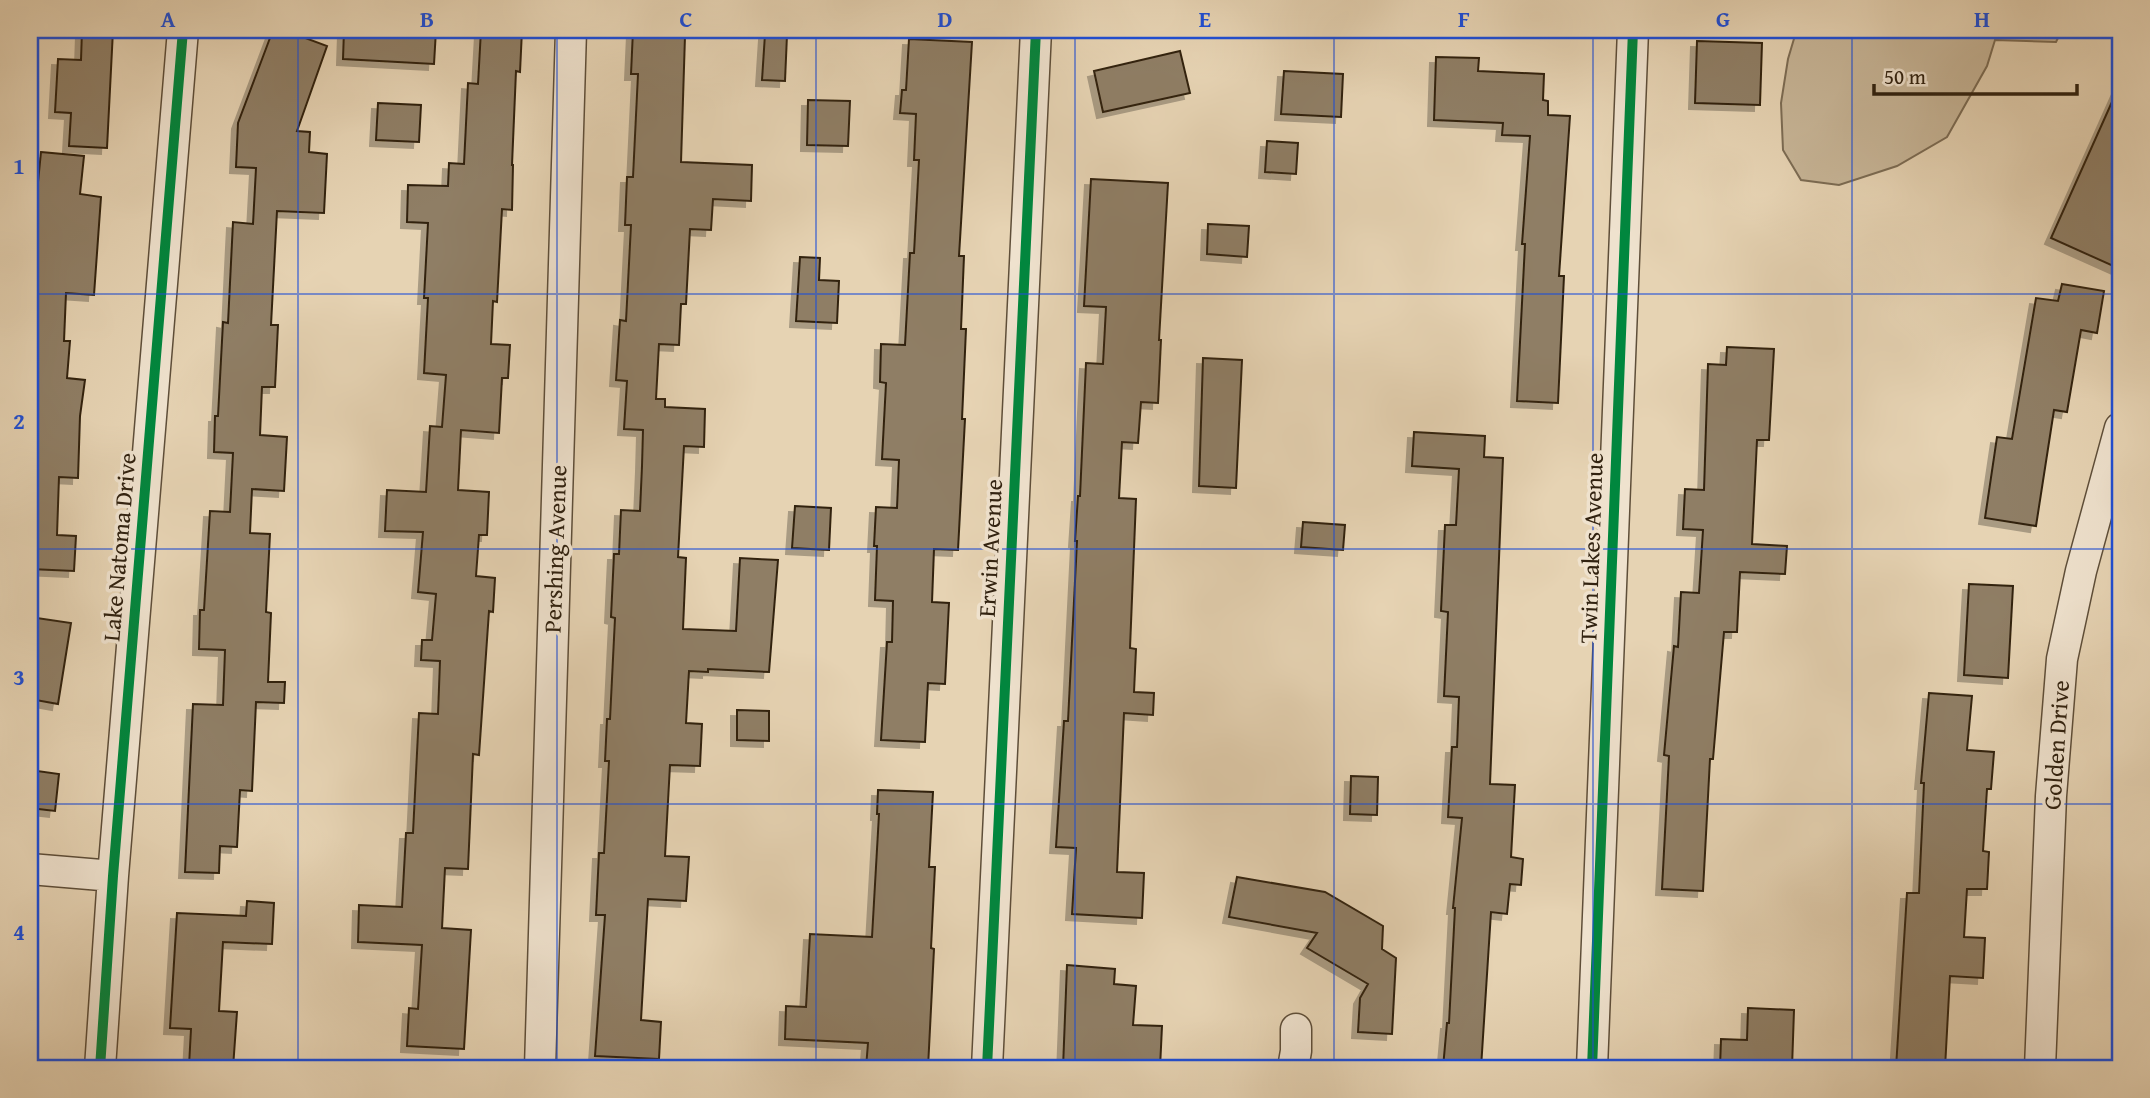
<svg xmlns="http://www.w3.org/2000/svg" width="2150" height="1098" font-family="'Gentium Book Plus',serif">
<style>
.green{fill:#c7b597;stroke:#7c6c54;stroke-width:2}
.building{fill:#8f7e65;stroke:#312210;stroke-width:2;filter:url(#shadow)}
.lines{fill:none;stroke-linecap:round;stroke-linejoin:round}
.street-casing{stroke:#5e4e39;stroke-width:33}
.street{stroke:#efe2ce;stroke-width:30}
.cycleway-casing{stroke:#efe2ce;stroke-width:15}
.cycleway{stroke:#00873e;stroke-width:10}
.grid{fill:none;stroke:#1d4ed8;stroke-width:2;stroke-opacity:0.55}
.labels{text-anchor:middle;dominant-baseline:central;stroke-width:7;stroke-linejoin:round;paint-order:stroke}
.street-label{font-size:24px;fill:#312210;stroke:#efe2ce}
.neatline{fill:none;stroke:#1d4ed8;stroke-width:2.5}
.grid-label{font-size:23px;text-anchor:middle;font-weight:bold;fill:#1d4ed8}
</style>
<defs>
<filter id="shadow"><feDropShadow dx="-6" dy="6" stdDeviation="0" flood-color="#0004"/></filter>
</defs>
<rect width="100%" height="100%" fill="#e6d3b3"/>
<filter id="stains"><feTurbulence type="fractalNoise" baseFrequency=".00286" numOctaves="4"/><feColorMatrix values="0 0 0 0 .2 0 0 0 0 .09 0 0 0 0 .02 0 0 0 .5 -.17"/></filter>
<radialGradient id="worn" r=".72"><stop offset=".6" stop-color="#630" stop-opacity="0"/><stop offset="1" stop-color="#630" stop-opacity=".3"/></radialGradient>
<!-- green -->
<path class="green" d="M1745 30H2062L2056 42 1995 40 1987 66 1947 137 1897 166 1839 185 1801 180 1783 150 1781 103 1788 59 1796 32Z"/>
<!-- building -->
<path class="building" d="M82 30H113L107 148 69 146 71 113 55 112 58 59 81 60Z
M273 30H284L327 46 297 131 310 132 309 152 327 154 324 213 277 211 271 325H278L275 387H262L260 435 287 437 284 491 252 489 250 533 270 534 266 612 271 613 268 682H285L284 703 256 702 252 791 240 790 237 847 220 846 219 873 185 872 193 704 223 705 225 650 199 649 200 610H204L210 511 230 512 233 453 214 452 215 416H218L223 322 228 323 233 222 253 224 256 168 236 167 238 123Z
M344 30H436L434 64 343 59Z
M481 30H522L520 72 516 71 512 165H513L512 210 502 209 497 302 493 301 491 344 510 345 508 378H502L499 433 461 430 458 490 489 492 487 535H479L476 576 495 578 493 612 489 611 479 755 473 754 468 869 445 868 442 928 471 930 464 1049 407 1046 409 1008 418 1009 422 945 358 942 359 905 402 907 406 833H413L419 713 438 714 440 661 421 660 422 640H432L436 594 418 592 423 532 385 531 387 490 426 492 430 426 442 427 446 375 424 373 428 298H424L428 223 407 222 408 185 448 186 449 163 464 164 468 83 478 84Z
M633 30H672L671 35 685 36 681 162 752 165 751 201 713 199 711 230 690 229 686 304H681L679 345 659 344 656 399H665V407L705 409 704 447 684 446 678 557 686 558 683 629 736 631 740 558 778 560 769 672 708 669V672L689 671 686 723 702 724 700 766 670 765 665 856 689 857 686 901 648 899 641 1020 661 1022 659 1059 595 1056 605 915H596L599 853H604L609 761H605L607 719H610L615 618 611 617 614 554H619L621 510 640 511 642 466 643 430 624 429 627 381 616 380 620 320 626 321 631 225H625L627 177H633L638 74H631Z
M765 34 787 35 785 81 762 80Z
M909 39 972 42 959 256H964L961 329H966L962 419H965L958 550 934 549 932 602 949 603 945 684 928 683 925 742 881 740 887 642H892L893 601 875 600 877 546H874L876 507 897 508 899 460 882 459 886 383 880 382 881 344 905 345 910 253H914L919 160H914L916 114 900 113 902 90H906Z
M1697 41 1762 43 1760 105 1695 103Z
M1180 51 1190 93 1103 112 1094 71Z
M1436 57 1479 58 1478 71 1544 74 1543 100 1548 101V115L1570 116 1559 276H1564L1558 403 1517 401 1525 244H1522L1530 136 1502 135 1503 123 1434 120Z
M1284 71 1343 74 1341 117 1281 114Z
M2120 84V269L2051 238Z
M808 100 850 101 848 146 807 145Z
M378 103 421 105 419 142 376 140Z
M1267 141 1298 143 1296 174 1265 172Z
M41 152 84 156 80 194 101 197 94 295 66 293 64 341H70L67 378 85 380 80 416 78 478 59 477 57 535 76 536 74 571 30 569V262Z
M1091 179 1168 183 1159 340H1161L1158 403 1141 402 1138 443 1122 442 1119 498 1136 499 1130 648 1136 649 1134 692 1154 693 1153 715 1124 713 1117 872 1144 873 1142 918 1072 914 1076 848 1056 847 1064 721H1068L1077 541H1075L1078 496H1080L1086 363 1103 364 1106 307 1084 306Z
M1208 224 1249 226 1247 257 1207 254Z
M800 257 820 258 819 280 839 281 837 323 796 321Z
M2062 284 2104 291 2097 333 2081 330 2067 412 2054 410 2036 526 1985 518 1997 437 2012 439 2036 298 2058 301Z
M1727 347 1774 349 1769 440H1757L1752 544 1787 546 1785 574 1740 572 1737 632H1724L1713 759H1710L1703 891 1662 889 1669 756 1664 755 1674 646 1678 647 1681 592 1699 593 1703 530 1683 529 1685 489 1704 490 1708 364 1726 365Z
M1203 358 1242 360 1236 488 1199 486Z
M1414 432 1485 436 1484 457 1503 458 1490 784 1515 785 1511 857 1523 859 1521 885 1510 884 1507 914 1491 912 1481 1068H1443L1447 1023H1449L1455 908H1453L1462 818 1448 817 1452 747H1457L1459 697 1444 696 1448 612 1441 611 1445 525H1456L1459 469 1412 466Z
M795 506 831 508 829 550 792 548Z
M1303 522 1345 525 1343 550 1301 547Z
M1969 584 2013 586 2008 678 1964 675Z
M30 617 71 623 58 704 30 699Z
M1929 693 1972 696 1967 750 1994 752 1991 789H1987L1983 851 1989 852 1987 889H1967L1964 937 1985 938 1983 978 1950 976 1945 1068H1896L1907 893H1919L1924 783H1921Z
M737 710 769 711V741L737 740Z
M30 770 59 774 55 811 30 808Z
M1351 776 1378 777 1377 815 1350 814Z
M878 790 933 792 929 867H935L931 948 934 949 928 1068H866L868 1043 785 1039 786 1006 806 1007 810 934 872 937 879 814H877Z
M1237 877 1325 892 1383 926 1382 949 1396 958 1392 1034 1358 1032 1360 998 1368 984 1307 948 1317 933 1229 917Z
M247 901 274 903 272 944 223 942 219 1011 237 1012 233 1068 189 1066 191 1029 170 1028 177 913 246 916Z
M1067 965 1115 969 1114 984 1136 986 1133 1025 1162 1026 1160 1068H1063Z
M1748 1008 1794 1010 1792 1068H1720L1721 1039 1747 1040Z"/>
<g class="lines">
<defs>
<path id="street" d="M30 869 113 876
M100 1068 113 876 183 30
M540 1068 571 30
M987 1068 1036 30
M1293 1068 1296 1051V1029
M1592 1068 1633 30
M2040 1068 2051 796 2062 659 2081 571 2120 428"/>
</defs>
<!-- street casing -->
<use href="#street" class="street-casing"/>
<!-- street -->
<use href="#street" class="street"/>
<defs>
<path id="cycleway" d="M100 1068 113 876 183 30
M987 1068 1036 30
M1592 1068 1633 30"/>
</defs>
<!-- cycleway casing -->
<use href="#cycleway" class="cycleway-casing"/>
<!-- cycleway -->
<use href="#cycleway" class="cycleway"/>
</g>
<!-- grid -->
<path class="grid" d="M298 30V1068M557 30V1068M816 30V1068M1075 30V1068M1334 30V1068M1593 30V1068M1852 30V1068M30 294H2120M30 549H2120M30 804H2120"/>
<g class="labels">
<!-- street labels -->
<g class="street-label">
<text transform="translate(119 547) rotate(-85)">Lake Natoma Drive</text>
<text transform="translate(990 548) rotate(-87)">Erwin Avenue</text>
<text transform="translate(1591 548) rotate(-88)">Twin Lakes Avenue</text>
<text transform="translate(555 549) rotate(-88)">Pershing Avenue</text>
<text transform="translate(2056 745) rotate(-86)">Golden Drive</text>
</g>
</g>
<!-- margin -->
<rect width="2150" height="1098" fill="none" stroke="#e6d3b3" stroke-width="77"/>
<!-- scale -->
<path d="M1874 84v10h203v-10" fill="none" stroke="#312210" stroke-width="3.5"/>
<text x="1884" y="84" font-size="21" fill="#312210" stroke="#efe2ce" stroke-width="5" paint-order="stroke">50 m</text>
<rect x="38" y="38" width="2074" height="1022" class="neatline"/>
<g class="grid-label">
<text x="168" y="27">A</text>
<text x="427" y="27">B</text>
<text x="686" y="27">C</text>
<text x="945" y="27">D</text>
<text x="1205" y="27">E</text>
<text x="1464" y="27">F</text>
<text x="1723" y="27">G</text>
<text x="1982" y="27">H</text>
<text x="19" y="174">1</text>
<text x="19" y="429">2</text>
<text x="19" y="685">3</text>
<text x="19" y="940">4</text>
</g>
<rect width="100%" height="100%" filter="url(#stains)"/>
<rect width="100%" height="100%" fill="url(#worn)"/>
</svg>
